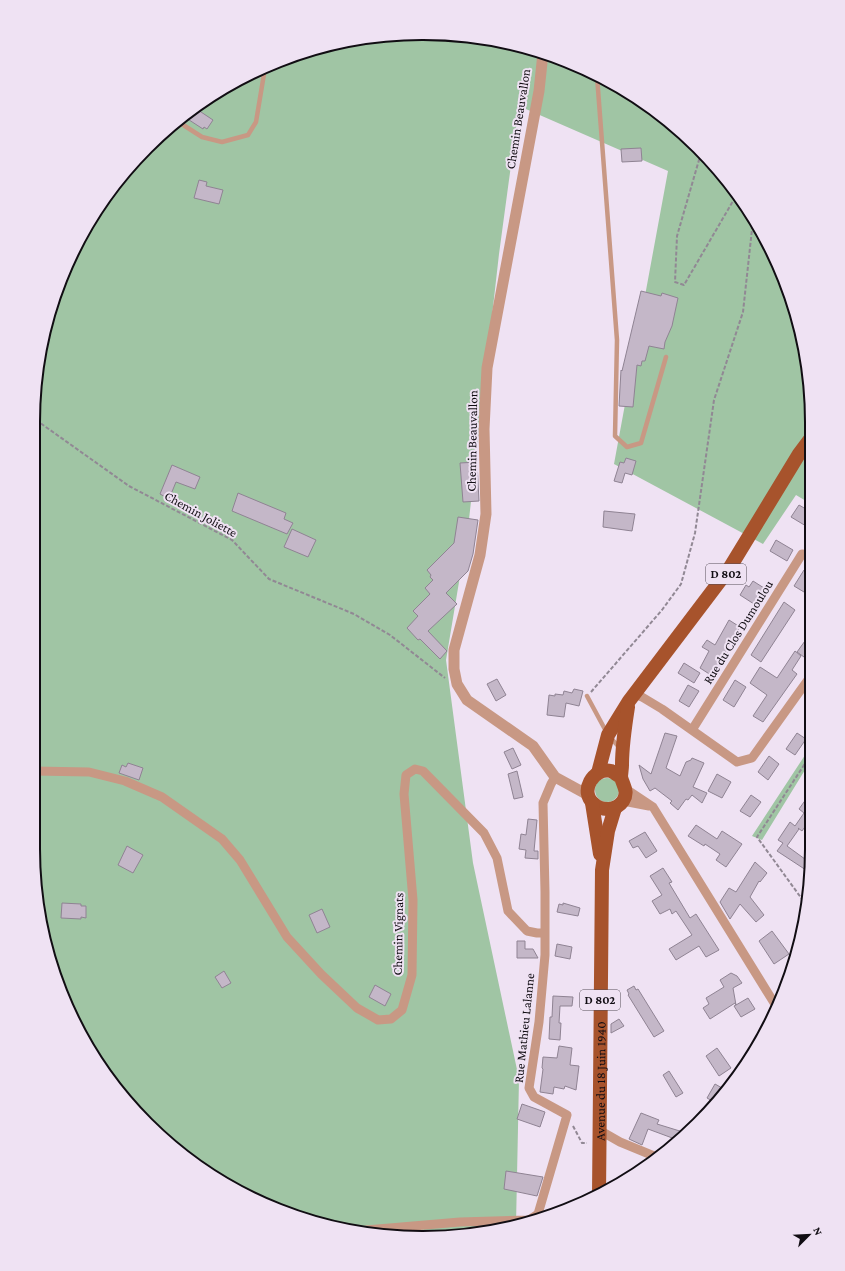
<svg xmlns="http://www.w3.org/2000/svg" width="845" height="1271" font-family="'Crimson Pro',serif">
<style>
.green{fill:#a0c5a4}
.building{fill:#c4b7c8;stroke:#8f8393}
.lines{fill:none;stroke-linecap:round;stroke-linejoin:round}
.path{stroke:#918894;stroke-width:2;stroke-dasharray:4 2;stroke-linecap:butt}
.service{stroke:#c89884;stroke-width:4.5}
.minor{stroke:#c89884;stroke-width:9}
.tertiary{stroke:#c89884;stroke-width:11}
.primary{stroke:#a7532c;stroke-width:14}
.labels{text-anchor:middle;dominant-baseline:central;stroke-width:4;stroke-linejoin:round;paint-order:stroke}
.shield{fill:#efe2f3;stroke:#544d56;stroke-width:1}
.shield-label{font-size:12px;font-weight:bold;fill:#110d13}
.street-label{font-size:13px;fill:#110d13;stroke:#efe2f3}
.rim{fill:none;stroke:#110d13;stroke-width:2}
</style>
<rect width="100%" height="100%" fill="#efe2f3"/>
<!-- green -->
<path class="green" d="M397 34 474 36 548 54 617 85 679 130 732 186 772 250 799 322 811 397V504L796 495 763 544 614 464 668 171 519 106 499 254 468 528 446 660 473 863 519 1079 516 1225 499 1230 397 1237 274 1208 185 1157 99 1065 54 973 33 848 36 371 73 250 130 166 186 113 250 73 322 46Z
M809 749V766L808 765 762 840 752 836Z
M595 790a12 12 0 1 1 24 0a12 12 0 1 1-24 0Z"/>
<!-- building -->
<path class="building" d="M195 108 213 120 207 129 204 127 203 129 183 116Z
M641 148 642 161 622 162 621 149Z
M199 180 207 182 206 186 223 190 219 204 194 198Z
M641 291 661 296 662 293 678 298 672 326 665 342 664 349 649 346 645 361H642L641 366 637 365 633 407 619 406 621 370 622 371Z
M626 458 636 461 632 475 625 473 622 483 614 481 620 462 624 463Z
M477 462 479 501 463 502 460 463Z
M172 465 200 477 195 489 176 482 169 499 160 494Z
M238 493 286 513 284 519 293 523 287 534 232 511Z
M799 505 811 512V529L791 517Z
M604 511 635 514 632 531 603 527Z
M458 517 478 520 473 554 468 571 446 593 457 604 428 631 447 651 440 659 420 639 418 640 407 628 418 616 413 611 430 594 425 588 433 580 430 577 431 575 427 570 454 543Z
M292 529 316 540 308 557 284 547Z
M776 540 793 550 787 561 770 551Z
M804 570 810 574V583L804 592 794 586Z
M753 581 764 588 754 604 740 595 746 585 749 587Z
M784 602 795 610 761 662 751 655Z
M729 620 740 627 725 651 729 654 714 677 700 668 709 651 702 647 707 640 715 645Z
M810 634V648L804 657 797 652Z
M795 651 801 656 792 670 797 674 763 722 753 716 767 695 750 683 760 667 777 678Z
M684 663 700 673 694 683 678 673Z
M497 679 506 695 496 701 487 684Z
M735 680 746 687 734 707 723 700Z
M688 685 699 691 689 707 679 701Z
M574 689 583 691 579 706 566 703 564 717 547 715 549 695 555 696V694L563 695 564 691 572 693Z
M665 733 677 736 666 768 680 776 686 762 691 760 692 758 704 763 693 787 707 793 702 803 692 795 688 800 686 799 678 810 670 803 672 801 655 788 650 791 643 779 639 765 651 774Z
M797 733 806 739 795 755 786 749Z
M513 748 521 765 512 769 504 752Z
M769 756 779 764 768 780 758 772Z
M128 763 143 768 139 780 119 773 122 765 126 767Z
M517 771 523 797 514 799 508 774Z
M717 774 731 782 722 798 708 791Z
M751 795 761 802 750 817 740 811Z
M809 795V821L802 831 798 828 799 829 787 846 809 862V872L777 851 783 843 778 840 790 822 795 826 804 813 799 809Z
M528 819 537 820 534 851H538V859L525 858 526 850 519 849 521 834 526 835Z
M696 825 717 839 722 831 742 844 726 867 716 860 720 854 705 844 704 846 688 836Z
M645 832 657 851 646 858 638 846 633 848 629 841Z
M127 846 143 855 133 873 118 865Z
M755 862 767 873 760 882 759 881 750 897 764 915 756 922 740 904 730 919 720 902 729 888 736 892Z
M663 868 672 882 669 883 690 918 696 914 719 950 706 957 699 946 676 960 669 949 692 935 676 911 672 914 670 909 660 914 652 901 662 895 650 876Z
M62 903 81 904V906H86V918L81 917V919L61 918Z
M563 903 580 908 578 916 557 912 559 904 563 905Z
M322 909 330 927 317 933 309 915Z
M772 931 789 954 774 964 759 941Z
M517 941H525V949H533L538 958H517Z
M557 944 572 947 570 959 555 956Z
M224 971 231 983 222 988 215 977Z
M731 973 737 976 742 983 733 988 736 1005 748 998 755 1009 741 1017 734 1006 736 1005 735 1003 710 1019 703 1008 709 1004 706 998 724 987 720 980Z
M375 985 391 994 385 1006 369 997Z
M634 986 636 990 638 989 664 1031 654 1037 628 995 629 994 627 990Z
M553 996 573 997 572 1006H560L559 1023H561L560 1040 549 1039 550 1017H552Z
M619 1019 624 1026 611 1033V1024Z
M559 1046 572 1048 570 1065 579 1066 576 1090 565 1086 564 1089 554 1087 553 1094 540 1092 543 1069 542 1068 543 1057 557 1058Z
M717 1048 731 1068 719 1076 706 1056Z
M669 1071 683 1093 676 1097 663 1075Z
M715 1084 722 1088 714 1102 707 1098Z
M522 1104 545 1112 540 1127 517 1119Z
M641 1113 659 1120 657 1124 683 1132 675 1139 648 1129 642 1145 629 1139Z
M506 1171 543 1177 537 1196 504 1189Z"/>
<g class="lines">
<!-- path -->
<path class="path" d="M701 153 677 236 675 282 684 285 733 201 738 195
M36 420 129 486 232 540 269 579 354 614 390 635 445 678
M591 692 662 610 681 584 695 533 714 400 743 312 753 220
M807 906 757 837 806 762 809 764
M573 1126 582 1143H587"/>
<!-- service -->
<path class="service" d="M597 76 617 340 615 436 627 447 641 443 666 357
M177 121 202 137 222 142 248 135 256 122 265 68
M587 696 608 735 619 747"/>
<!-- minor -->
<path class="minor" d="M634 694 642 697 662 709 737 762 752 758 810 677
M692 730 802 554 810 555
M34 771 89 772 125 781 162 797 222 839 240 860 287 937 321 974 357 1008 378 1020 391 1019 402 1010 412 975 413 900 404 794 406 775 415 769 423 771 484 833 497 858 508 911 527 931 537 933H544
M626 789 653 807 776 1006
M623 801 649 806
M599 1130 620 1142 654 1156
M366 1230 460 1222 529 1220 538 1214 567 1115 534 1097 529 1088 539 1022 545 955V892L543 803 551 784 555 777"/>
<!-- tertiary -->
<path class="tertiary" d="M543 53 539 91 487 368 484 429 486 514 480 555 454 650V669L457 684 467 700 533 746 555 777 588 795"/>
<!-- primary -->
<g class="primary">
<path d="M598 773 608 735 629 701 729 569 799 454 811 438"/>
<path d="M621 777C618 776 614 772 611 771 593 767 579 792 594 804 602 811 616 811 623 801 629 791 623 786 621 777 621 774 622 769 622 765 622 745 625 726 628 707"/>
<path d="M592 803 600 854"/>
<path id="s1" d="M599 1195 602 870 608 831 615 808"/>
</g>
</g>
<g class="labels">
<!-- shield labels -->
<g class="shield">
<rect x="706" y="564" width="40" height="20" rx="3"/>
<rect x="580" y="990" width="40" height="20" rx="3"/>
</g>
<g class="shield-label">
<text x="726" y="574">D 802</text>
<text x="600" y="1000">D 802</text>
</g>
<!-- street labels -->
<g class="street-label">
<text transform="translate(518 119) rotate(-81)">Chemin Beauvallon</text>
<text transform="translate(472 441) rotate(-89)">Chemin Beauvallon</text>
<text transform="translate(201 514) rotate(29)">Chemin Joliette</text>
<text transform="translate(738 632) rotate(-58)">Rue du Clos Dumoulou</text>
<text transform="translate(398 934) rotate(-89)">Chemin Vignats</text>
<text transform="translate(524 1028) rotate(-84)">Rue Mathieu Lalanne</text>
<text stroke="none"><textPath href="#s1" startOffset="114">Avenue du 18 Juin 1940</textPath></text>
</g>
</g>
<!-- crop -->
<path d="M0 0H845V1271H0ZM422 40H423A382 382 0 0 1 805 422V849A382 382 0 0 1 423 1231H422A382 382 0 0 1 40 849V422A382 382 0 0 1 422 40Z" fill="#efe2f3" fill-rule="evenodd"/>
<path class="rim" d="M422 40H423A382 382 0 0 1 805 422V849A382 382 0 0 1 423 1231H422A382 382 0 0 1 40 849V422A382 382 0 0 1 422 40Z"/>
<!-- north arrow -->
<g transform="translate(809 1235) rotate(66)" stroke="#efe2f3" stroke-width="3" paint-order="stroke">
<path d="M0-3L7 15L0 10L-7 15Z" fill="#110d13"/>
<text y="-6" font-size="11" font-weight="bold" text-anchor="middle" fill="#110d13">N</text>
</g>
</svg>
